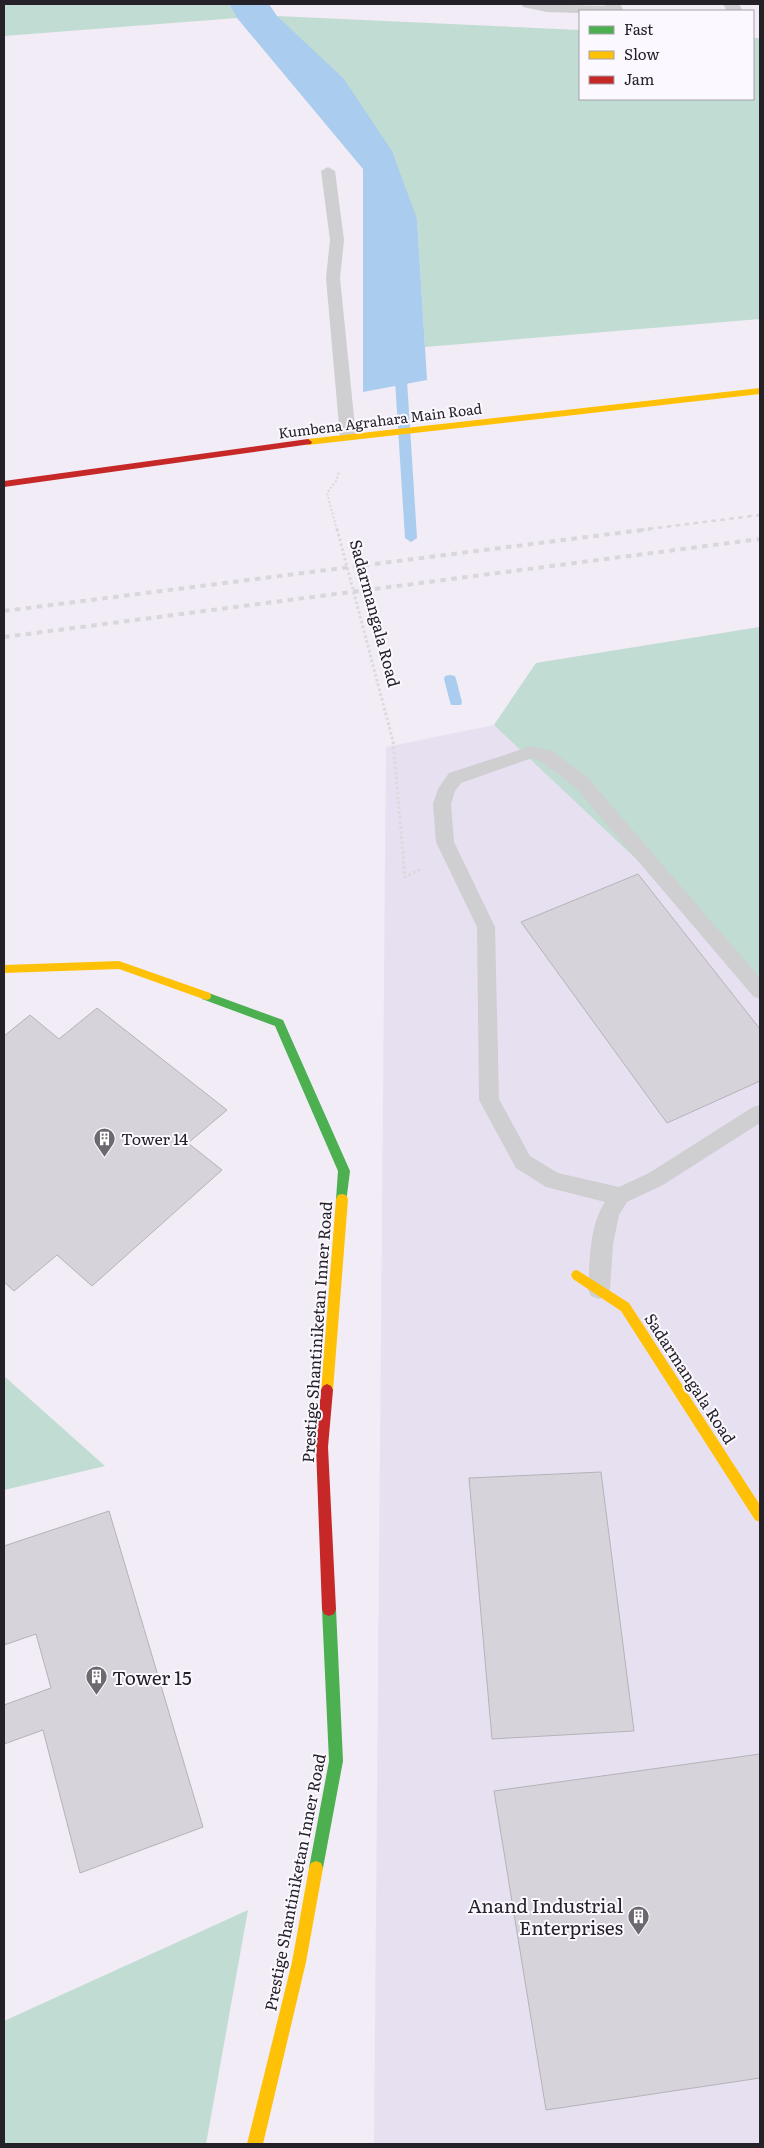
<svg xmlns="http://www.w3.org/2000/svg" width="764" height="2148" font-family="Literata,serif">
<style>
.industrial{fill:#e7e0f1}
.green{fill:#c1dcd2}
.water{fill:#ace}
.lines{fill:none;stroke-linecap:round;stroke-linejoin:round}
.stream{fill:#ace;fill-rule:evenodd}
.building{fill:#d7d3db;stroke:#b5b2b8}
.path-far1{stroke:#dbd9dc;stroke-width:2;stroke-dasharray:2 2;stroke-linecap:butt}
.path{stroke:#dbd9dc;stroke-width:3;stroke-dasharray:2.5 2.5;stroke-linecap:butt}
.lane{fill:#cfced1;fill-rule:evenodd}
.street{fill:#cfced1;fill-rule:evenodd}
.fast{fill:#4caf50;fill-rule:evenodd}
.slow{fill:#ffc107;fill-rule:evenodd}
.jam{fill:#c62828;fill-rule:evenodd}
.rail-far1{stroke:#d8d7d9;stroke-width:2.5;stroke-dasharray:4.5 4.5;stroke-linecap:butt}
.rail{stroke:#d8d7d9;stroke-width:4;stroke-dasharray:5.5 5.5;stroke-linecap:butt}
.labels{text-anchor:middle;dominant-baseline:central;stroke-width:4;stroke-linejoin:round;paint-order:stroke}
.far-street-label{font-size:14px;fill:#242228;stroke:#fbf8ff}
.street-label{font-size:16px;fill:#242228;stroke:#fbf8ff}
.poi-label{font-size:16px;fill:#242228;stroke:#fbf8ff;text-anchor:start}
.near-poi-label{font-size:19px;fill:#242228;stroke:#fbf8ff;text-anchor:start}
</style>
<rect width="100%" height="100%" fill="#f1ecf6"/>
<!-- industrial -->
<path class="industrial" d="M760 627V2144H374L386 747 494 725 536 663Z"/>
<!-- green -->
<path class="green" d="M4 4H229L237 18 4 36Z
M277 16 580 30V99H753V38H760V319L425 347 417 219Z
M760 627V999L669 890 494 725 536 663Z
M4 1376 105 1466 4 1490Z
M248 1910 206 2144H4V2021Z"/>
<!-- water -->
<path class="water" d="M229 4H269L277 16 344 79 392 151 417 219 427 380 363 392V169L237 18Z"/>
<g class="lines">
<!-- stream -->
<path class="stream" d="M400 362 406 365 417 538 411 542 405 538 394 365Z
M450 675 455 676 456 679 462 702 461 705H451L450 702 444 679 445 676Z"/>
</g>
<!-- building -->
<path class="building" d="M638 874 760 1029V1081L667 1123 521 922Z
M97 1008 227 1110 188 1143 222 1170 92 1286 57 1255 14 1291 4 1282V1036L30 1015 59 1039Z
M601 1472 634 1731 492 1739 469 1478Z
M109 1511 203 1827 80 1873 43 1730 4 1744V1705L51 1688 36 1634 4 1645V1546Z
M760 1754V2078L546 2110 494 1791Z"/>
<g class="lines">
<!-- path-far1 -->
<path class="path-far1" d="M337 530 327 493 336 481 339 472"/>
<!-- path -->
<path class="path" d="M337 529 393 741 405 877 421 869"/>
<!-- lane -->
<path class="lane" d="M521 4 615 6 621 10 580 13 547 12 523 7Z
M328 167 335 171 344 240 340 278 356 437 353 440H343L340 437 326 278 330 240 321 171Z
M532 746 552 751 586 776 760 978V999L753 996 574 786 540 761 532 758 461 783 455 791 451 804 454 842 495 927 499 1099 530 1156 558 1173 619 1187 649 1173 753 1107 760 1105V1123L663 1185 627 1202 619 1215 613 1244 610 1289 607 1296 599 1299 591 1296 588 1289C590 1261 589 1226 605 1202L546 1187 516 1168 479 1100 477 927 436 842 433 804 438 789 449 773Z"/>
<!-- street -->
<path class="street" d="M604 4H620L624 11H608Z
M723 4H739L743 11H727Z"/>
<!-- fast -->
<path class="fast" d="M206 992 283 1020 350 1171 346 1203 342 1204 338 1203 336 1199 338 1171 275 1026 202 999 201 996 202 993Z
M329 1602 334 1604 336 1609 343 1761 323 1868 321 1873 316 1875 311 1873 309 1868 329 1761 322 1609 324 1604Z"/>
<!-- slow -->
<path class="slow" d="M760 388V394L308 445 304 442 308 439Z
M119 961 210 993 211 996 210 999 206 1000 119 969 4 973V965Z
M342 1194 346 1195 348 1199 333 1390 331 1394 327 1396 323 1394 321 1390 336 1199 338 1195Z
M577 1270 629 1303 760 1505V1522L755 1520 621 1311 573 1279 571 1275 573 1271Z
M316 1861 321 1863 323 1868 306 1962 263 2144H247L292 1962 309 1868 311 1863Z"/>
<!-- jam -->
<path class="jam" d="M308 439 312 442 311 444 4 487V481Z
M327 1384 331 1386 333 1390 328 1447 336 1609 334 1614 329 1616 324 1614 322 1609 316 1447 321 1390 323 1386Z"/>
<!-- rail-far1 -->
<path class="rail-far1" d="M640 530 760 515"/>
<!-- rail -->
<path class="rail" d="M4 611 650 529
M4 637 760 539"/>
</g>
<!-- icons -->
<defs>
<symbol id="building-pin" viewBox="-11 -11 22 30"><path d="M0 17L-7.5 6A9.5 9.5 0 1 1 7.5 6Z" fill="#6c6970" stroke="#fbf8ff"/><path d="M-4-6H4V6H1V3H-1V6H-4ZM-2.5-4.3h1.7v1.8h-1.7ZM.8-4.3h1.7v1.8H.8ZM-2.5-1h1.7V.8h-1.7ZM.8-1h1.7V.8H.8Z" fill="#fff"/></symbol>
</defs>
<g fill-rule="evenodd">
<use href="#building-pin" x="92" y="1126" width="25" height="34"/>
<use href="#building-pin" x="84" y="1664" width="25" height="34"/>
<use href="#building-pin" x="626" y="1904" width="25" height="34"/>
</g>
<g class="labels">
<!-- far-street labels -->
<g class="far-street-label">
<text transform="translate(380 420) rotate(-7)">Kumbena Agrahara Main Road</text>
</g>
<!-- street labels -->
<g class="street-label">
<text transform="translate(376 613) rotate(75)">Sadarmangala Road</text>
<text transform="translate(316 1332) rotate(-86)">Prestige Shantiniketan Inner Road</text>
<text transform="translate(691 1378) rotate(57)">Sadarmangala Road</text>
<text transform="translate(294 1882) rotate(-79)">Prestige Shantiniketan Inner Road</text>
</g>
<!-- poi labels -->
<g class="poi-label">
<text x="121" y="1138">Tower 14</text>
</g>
<!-- near-poi labels -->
<g class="near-poi-label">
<text x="112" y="1677">Tower 15</text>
<text x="623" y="1905" text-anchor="end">Anand Industrial<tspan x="623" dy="22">Enterprises</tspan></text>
</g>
</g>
<!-- border -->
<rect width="764" height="2148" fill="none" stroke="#242228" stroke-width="10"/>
<!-- legend -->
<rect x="579" y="10" width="175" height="90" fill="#fbf8ff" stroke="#a5a2a9"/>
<rect x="589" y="26" width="25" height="8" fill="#4caf50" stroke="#a5a2a9"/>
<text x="624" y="35" font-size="15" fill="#242228">Fast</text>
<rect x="589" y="51" width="25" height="8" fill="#ffc107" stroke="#a5a2a9"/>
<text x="624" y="60" font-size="15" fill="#242228">Slow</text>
<rect x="589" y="76" width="25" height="8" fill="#c62828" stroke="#a5a2a9"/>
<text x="624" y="85" font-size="15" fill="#242228">Jam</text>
</svg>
